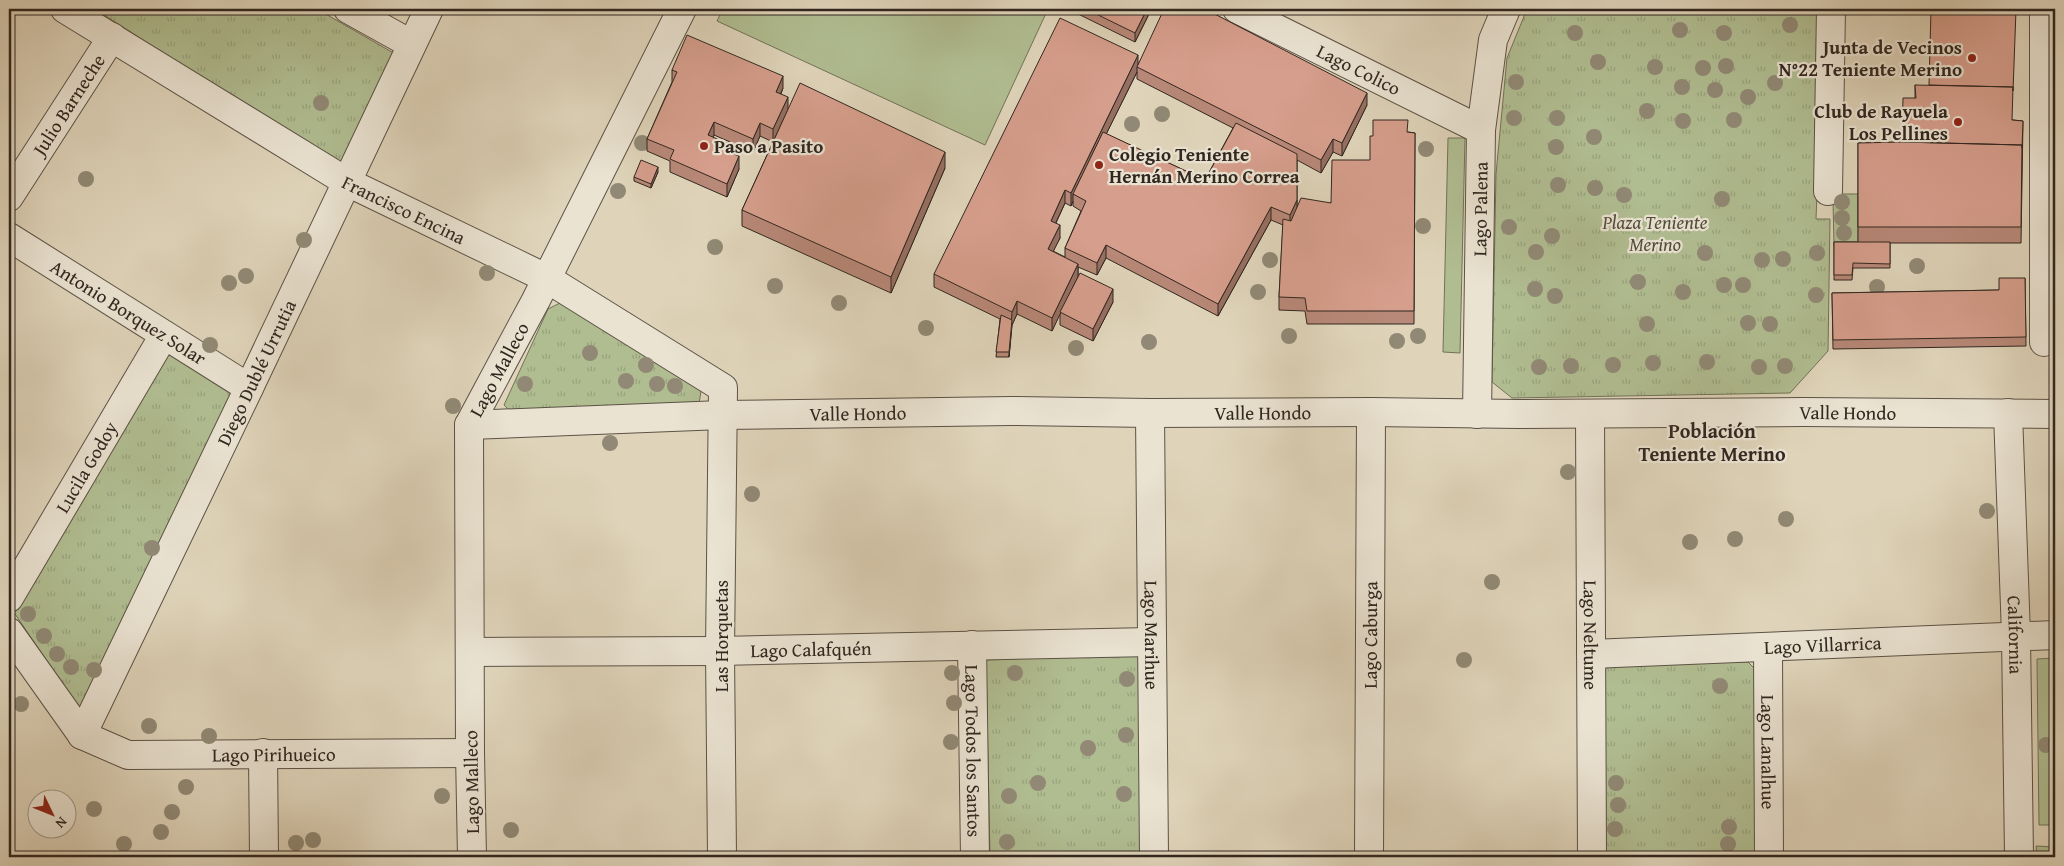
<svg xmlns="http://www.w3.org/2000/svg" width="2064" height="866" font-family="'Gentium Book Plus',serif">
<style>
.grass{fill:#b0bd91;stroke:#707258}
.park{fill:url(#park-tufts);stroke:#707258}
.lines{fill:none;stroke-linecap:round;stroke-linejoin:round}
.minor-casing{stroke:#5c5246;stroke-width:30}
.minor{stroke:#eae3d2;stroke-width:28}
.tree{fill:#918975}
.wall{fill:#b88878;stroke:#312720;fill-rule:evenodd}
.shaded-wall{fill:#966f62;stroke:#312720}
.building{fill:#d69e8c;stroke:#312720}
.poi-dot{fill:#8f2418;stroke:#eae3d2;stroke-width:2}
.labels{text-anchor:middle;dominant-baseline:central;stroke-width:4.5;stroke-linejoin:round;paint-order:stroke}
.poi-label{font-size:19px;font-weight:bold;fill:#312720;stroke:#eae3d2;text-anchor:end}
.street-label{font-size:19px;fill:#312720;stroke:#eae3d2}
.park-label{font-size:19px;font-style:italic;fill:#514c3c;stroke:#eae3d2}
.neighbourhood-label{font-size:20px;font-weight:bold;fill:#312720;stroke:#eae3d2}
</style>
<defs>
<pattern id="park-tufts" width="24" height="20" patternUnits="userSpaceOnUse" patternTransform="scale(1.25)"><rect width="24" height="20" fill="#b0bd91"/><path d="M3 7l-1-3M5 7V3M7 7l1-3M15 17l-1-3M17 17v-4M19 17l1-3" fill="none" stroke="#98a27d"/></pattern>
</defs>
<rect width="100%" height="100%" fill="#dfd4ba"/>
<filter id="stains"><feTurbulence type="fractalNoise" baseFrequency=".004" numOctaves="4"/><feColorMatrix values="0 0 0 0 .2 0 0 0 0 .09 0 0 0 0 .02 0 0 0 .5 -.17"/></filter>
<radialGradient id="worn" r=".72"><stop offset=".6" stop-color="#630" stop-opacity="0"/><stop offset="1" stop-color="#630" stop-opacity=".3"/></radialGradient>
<!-- grass -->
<path class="grass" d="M723 9H1048L985 145 717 21Z
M1448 138H1465L1460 353 1443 352Z
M1838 194H1858V247H1834L1833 200Z
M2054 658 2055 825H2039L2037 659Z
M2036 846 2054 847V857H2037Z"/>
<!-- park -->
<path class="park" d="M95 9H317L397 55 342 163 239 102Z
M1527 9H1824L1816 219H1830L1828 351 1790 393 1512 398 1492 382 1496 174 1507 58Z
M560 303 702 385 699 404 510 411 504 405 548 309Z
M162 348 238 395 82 713 11 608Z
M1140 654 1142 857H990L986 660Z
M1748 662 1761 675V857H1601L1599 664Z"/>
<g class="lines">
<defs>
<g id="minor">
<path id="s1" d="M65 9 347 182 546 278 723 388 720 651 722 857"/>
<path d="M348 9 411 44"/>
<path id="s2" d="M1237 9 1481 130"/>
<path d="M2044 9V342"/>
<path d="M1828 191 1831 9"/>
<path id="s3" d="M9 197 112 37"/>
<path id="s4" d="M9 237 249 388"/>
<path id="s5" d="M1150 413 1154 857"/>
<path id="s6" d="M2008 413 2016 635 2019 857"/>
<path id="s7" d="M1477 414 1481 130 1493 40 1506 9"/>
<path id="s8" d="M1590 414 1592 857"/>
<path id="s9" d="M469 425 722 415 1012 411 1150 413 1371 412 1519 414 1803 412 2055 414"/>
<path id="s10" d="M9 598 164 335"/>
<path d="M9 632 82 735"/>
<path id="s11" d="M972 645 975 857"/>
<path id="s12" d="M1768 647 1769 857"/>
<path id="s13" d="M470 652 720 651 1151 642"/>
<path id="s14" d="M1591 654 2055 635"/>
<path id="s15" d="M82 735 249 388 429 9"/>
<path id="s16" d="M82 735 128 755 470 753"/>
<path d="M263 753 264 857"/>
<path id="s17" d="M472 857 470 753 469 425 536 300 682 9"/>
<path id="s18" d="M1369 857 1371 412"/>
</g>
</defs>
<!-- minor casing -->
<use href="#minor" class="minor-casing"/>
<!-- minor -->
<use href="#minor" class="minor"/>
</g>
<!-- trees -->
<g class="tree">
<circle cx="1790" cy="25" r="8"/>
<circle cx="1680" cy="30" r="8"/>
<circle cx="1575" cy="33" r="8"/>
<circle cx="1724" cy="33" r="8"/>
<circle cx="1598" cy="62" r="8"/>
<circle cx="1726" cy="66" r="8"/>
<circle cx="1655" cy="67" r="8"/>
<circle cx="1703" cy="68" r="8"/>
<circle cx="1516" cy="82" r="8"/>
<circle cx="1775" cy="83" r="8"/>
<circle cx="1682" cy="87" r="8"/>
<circle cx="1715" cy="90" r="8"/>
<circle cx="1748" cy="97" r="8"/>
<circle cx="321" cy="103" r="8"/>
<circle cx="1647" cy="111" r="8"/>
<circle cx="1162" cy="114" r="8"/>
<circle cx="1514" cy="118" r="8"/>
<circle cx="1557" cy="118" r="8"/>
<circle cx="1734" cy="120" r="8"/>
<circle cx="1683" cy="121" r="8"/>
<circle cx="1132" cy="124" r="8"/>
<circle cx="1594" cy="137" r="8"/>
<circle cx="642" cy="143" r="8"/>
<circle cx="1556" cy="147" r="8"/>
<circle cx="1426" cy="149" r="8"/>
<circle cx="86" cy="179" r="8"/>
<circle cx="1558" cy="185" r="8"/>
<circle cx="1595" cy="188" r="8"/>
<circle cx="618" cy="191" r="8"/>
<circle cx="1624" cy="195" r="8"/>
<circle cx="1722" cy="199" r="8"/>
<circle cx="1842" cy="202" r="8"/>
<circle cx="1842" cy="218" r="8"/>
<circle cx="1423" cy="226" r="8"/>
<circle cx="1509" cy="227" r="8"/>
<circle cx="1844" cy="233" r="8"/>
<circle cx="1552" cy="236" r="8"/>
<circle cx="304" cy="240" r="8"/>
<circle cx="715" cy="247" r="8"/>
<circle cx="1536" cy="252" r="8"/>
<circle cx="1705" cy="253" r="8"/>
<circle cx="1817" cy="253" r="8"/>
<circle cx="1783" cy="259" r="8"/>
<circle cx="1270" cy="260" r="8"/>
<circle cx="1762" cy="260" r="8"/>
<circle cx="1917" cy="266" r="8"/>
<circle cx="487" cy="273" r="8"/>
<circle cx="246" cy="276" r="8"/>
<circle cx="1638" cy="282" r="8"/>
<circle cx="229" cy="283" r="8"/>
<circle cx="1724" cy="285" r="8"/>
<circle cx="1743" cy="285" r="8"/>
<circle cx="775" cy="286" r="8"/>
<circle cx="1877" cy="287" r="8"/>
<circle cx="1535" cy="289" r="8"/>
<circle cx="1258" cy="292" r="8"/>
<circle cx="1683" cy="292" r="8"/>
<circle cx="1816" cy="295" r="8"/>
<circle cx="1555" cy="296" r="8"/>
<circle cx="839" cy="303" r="8"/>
<circle cx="1748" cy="323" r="8"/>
<circle cx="1647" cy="324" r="8"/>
<circle cx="1770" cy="324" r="8"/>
<circle cx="926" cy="328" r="8"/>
<circle cx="1289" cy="336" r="8"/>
<circle cx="1418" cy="336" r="8"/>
<circle cx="1397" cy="341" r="8"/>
<circle cx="1149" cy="342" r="8"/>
<circle cx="210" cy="345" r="8"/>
<circle cx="1076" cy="348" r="8"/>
<circle cx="590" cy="353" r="8"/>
<circle cx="1707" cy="362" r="8"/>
<circle cx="1653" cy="363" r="8"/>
<circle cx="646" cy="365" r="8"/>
<circle cx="1613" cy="365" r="8"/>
<circle cx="1571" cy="366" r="8"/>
<circle cx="1785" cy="366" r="8"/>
<circle cx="1539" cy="367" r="8"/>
<circle cx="1759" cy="367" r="8"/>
<circle cx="626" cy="381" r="8"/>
<circle cx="525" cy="384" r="8"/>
<circle cx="657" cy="384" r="8"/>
<circle cx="675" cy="386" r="8"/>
<circle cx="453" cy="406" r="8"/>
<circle cx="610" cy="443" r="8"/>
<circle cx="1568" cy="472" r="8"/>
<circle cx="752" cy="494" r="8"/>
<circle cx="1987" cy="511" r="8"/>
<circle cx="1786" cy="519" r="8"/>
<circle cx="1735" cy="539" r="8"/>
<circle cx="1690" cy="542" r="8"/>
<circle cx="152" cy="548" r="8"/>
<circle cx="1492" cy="582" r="8"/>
<circle cx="28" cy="614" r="8"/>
<circle cx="44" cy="636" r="8"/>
<circle cx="57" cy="654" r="8"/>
<circle cx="1464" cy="660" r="8"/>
<circle cx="71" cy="667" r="8"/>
<circle cx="94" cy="670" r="8"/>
<circle cx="952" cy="673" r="8"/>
<circle cx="1015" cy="673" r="8"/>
<circle cx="1127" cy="679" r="8"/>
<circle cx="1720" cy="686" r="8"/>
<circle cx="954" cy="703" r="8"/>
<circle cx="21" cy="704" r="8"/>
<circle cx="149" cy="726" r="8"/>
<circle cx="1126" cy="735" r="8"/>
<circle cx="209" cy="736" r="8"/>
<circle cx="951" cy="742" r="8"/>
<circle cx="2046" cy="745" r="8"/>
<circle cx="1088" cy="748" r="8"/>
<circle cx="1038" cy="783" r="8"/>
<circle cx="1616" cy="783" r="8"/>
<circle cx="186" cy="787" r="8"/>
<circle cx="1124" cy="794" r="8"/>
<circle cx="442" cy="796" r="8"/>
<circle cx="1009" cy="796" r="8"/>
<circle cx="1618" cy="805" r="8"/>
<circle cx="94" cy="809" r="8"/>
<circle cx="172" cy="812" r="8"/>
<circle cx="1729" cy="827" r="8"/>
<circle cx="1615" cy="829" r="8"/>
<circle cx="511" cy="830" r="8"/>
<circle cx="161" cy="832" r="8"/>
<circle cx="313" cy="840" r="8"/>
<circle cx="1007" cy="842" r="8"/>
<circle cx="296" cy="843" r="8"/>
<circle cx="124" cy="844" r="8"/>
<circle cx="1728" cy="844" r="8"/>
</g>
<!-- wall -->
<path class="wall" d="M1068 9H1151V10L1135 42Z
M1138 63 1367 105 1342 156 1333 152 1321 173 1297 160V207L1331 203 1370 160 1408 132 1415 133 1414 324H1307L1305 311 1279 310V297L1283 225 1271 220 1218 316 1106 258 1097 275 1078 267V276L1113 302 1093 341 1060 325V313L1052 331 1017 314 1012 325 1009 357H996L1000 319 934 287V274ZM1137 72V79L1233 128 1205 180 1106 134ZM1073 201V206L1081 211 1065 248V257L1053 251 1060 238 1056 223 1065 203 1071 206Z
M672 70 783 88 781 94 788 110 775 138 945 168 891 293 742 226V210L773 142 760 136 753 152 714 135 713 137 731 153 739 169 727 197 670 172V161L647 151V139L672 82Z
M1915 85 2013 120 2023 121 2021 243H1890V268H1853L1852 280H1834V242H1858V143L1902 142 1915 98Z
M658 172 651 188 634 181V177Z
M2025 278 2026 346 1833 349 1832 293 1999 290Z"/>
<!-- shaded-wall -->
<path class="shaded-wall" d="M1147 9H1151V10L1135 42V33Z
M1138 55V67H1137V72L1076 195 1073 194V201L1071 206V193Z
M783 76V88L776 104V92Z
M1367 93V105L1342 156V143Z
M788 97V110L773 142V129Z
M714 122V135L708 148V135Z
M760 123V136L753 152V139Z
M1333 139V152L1321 173V160Z
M945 152V168L891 293V277Z
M739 156V169L727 197V184Z
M658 167V172L651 188V184Z
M1065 190V203L1051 233V221Z
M1297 200V213L1290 228V215Z
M1271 207V220L1218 316V304Z
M1060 225V238L1048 262V249Z
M1106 245V258L1097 275V263Z
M1078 264V277L1052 331V318Z
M1113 289V302L1093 341V329Z
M1017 301V314L1012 325 1009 357 1012 312Z"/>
<!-- building -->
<path class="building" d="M1086 9H1147L1135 33Z
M1164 9H1205L1367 93 1342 143 1333 139 1321 160 1137 67Z
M1931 9 2016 10 2013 91V87L1929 85Z
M1060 18 1138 55 1071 193 1065 190 1051 221 1060 225 1048 249 1078 264 1052 318 1017 301 1012 312 934 274Z
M687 35 783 76 776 92 788 97 773 129 760 123 753 139 714 122 708 135 731 145 728 152 739 156 727 184 670 159 674 150 647 139 677 72 672 70Z
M800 83 945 152 891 277 742 210Z
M1915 85 2013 87 2012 120 2023 121 2022 148V145L1902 142 1903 98H1916Z
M1373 120H1408L1407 132 1415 133 1414 311H1307L1305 298 1279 297 1283 219 1291 221 1301 198 1331 203 1332 160H1370V136H1373Z
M1236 123 1297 154V200L1290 215 1271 207 1218 304 1106 245 1097 263 1065 248 1086 201 1073 194 1103 132 1205 180Z
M1901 142 2022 145 2021 227H1858V143Z
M641 160 658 167 651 184 634 177Z
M1834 242H1890V264L1853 263 1852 275H1834Z
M1080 273 1113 289 1093 329 1060 312Z
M1999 278H2025L2026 337 1833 340 1832 293 1999 290Z
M1001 315 1012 320 1009 352H996Z"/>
<!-- markers -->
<g class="poi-dot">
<circle cx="1972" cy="58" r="5"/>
<circle cx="1958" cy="122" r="5"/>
<circle cx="704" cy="146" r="5"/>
<circle cx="1099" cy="165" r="5"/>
</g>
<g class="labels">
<!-- poi labels -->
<g class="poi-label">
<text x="1962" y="47">Junta de Vecinos<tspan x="1962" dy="22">N°22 Teniente Merino</tspan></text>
<text x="1948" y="111">Club de Rayuela<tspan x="1948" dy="22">Los Pellines</tspan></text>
<text x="714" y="146" text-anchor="start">Paso a Pasito</text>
<text x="1109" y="154" text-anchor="start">Colegio Teniente<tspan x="1109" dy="22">Hernán Merino Correa</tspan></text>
</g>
<!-- street labels -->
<g class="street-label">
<text stroke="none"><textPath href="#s2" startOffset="136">Lago Colico</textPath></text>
<text stroke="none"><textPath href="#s3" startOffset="110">Julio Barneche</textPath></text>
<text stroke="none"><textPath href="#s1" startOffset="394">Francisco Encina</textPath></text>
<text stroke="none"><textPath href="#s7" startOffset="205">Lago Palena</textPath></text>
<text stroke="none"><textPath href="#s4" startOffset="141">Antonio Borquez Solar</textPath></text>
<text stroke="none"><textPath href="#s17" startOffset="495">Lago Malleco</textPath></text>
<text stroke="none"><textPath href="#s15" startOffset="402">Diego Dublé Urrutia</textPath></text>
<text stroke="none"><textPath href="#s9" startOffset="794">Valle Hondo</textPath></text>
<text stroke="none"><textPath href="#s9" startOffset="1379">Valle Hondo</textPath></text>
<text stroke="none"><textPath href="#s9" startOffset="389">Valle Hondo</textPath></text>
<text stroke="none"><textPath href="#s10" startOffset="152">Lucila Godoy</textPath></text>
<text stroke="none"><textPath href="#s18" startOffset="222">Lago Caburga</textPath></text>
<text stroke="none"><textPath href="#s5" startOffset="222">Lago Marihue</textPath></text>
<text stroke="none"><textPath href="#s8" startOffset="221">Lago Neltume</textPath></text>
<text stroke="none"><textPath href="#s6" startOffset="222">California</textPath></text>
<text transform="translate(721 636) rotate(-90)">Las Horquetas</text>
<text stroke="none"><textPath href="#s14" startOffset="232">Lago Villarrica</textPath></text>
<text stroke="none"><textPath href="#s13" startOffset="341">Lago Calafquén</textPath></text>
<text stroke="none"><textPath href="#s11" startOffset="106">Lago Todos los Santos</textPath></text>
<text stroke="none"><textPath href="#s12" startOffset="105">Lago Lanalhue</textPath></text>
<text stroke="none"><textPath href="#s16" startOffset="196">Lago Pirihueico</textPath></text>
<text transform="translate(471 782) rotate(-91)">Lago Malleco</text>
</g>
<!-- park labels -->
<g class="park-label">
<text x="1655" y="222">Plaza Teniente<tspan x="1655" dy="22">Merino</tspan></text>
</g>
<!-- neighbourhood labels -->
<g class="neighbourhood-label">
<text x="1712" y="430">Población<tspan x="1712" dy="23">Teniente Merino</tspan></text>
</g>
</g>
<!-- margin -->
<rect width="2064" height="866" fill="none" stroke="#dfd4ba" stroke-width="30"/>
<rect x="10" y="10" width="2044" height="846" fill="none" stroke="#312720" stroke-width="2.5"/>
<rect x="15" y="15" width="2034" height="836" fill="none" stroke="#312720"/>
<!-- north arrow -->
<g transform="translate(52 814) rotate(133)"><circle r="24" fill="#eae3d2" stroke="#a0988b"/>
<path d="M0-4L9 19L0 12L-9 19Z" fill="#8f2418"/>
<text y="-8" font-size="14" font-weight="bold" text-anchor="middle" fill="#312720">N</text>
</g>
<rect width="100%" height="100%" filter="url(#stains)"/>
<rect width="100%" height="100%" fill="url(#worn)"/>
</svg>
